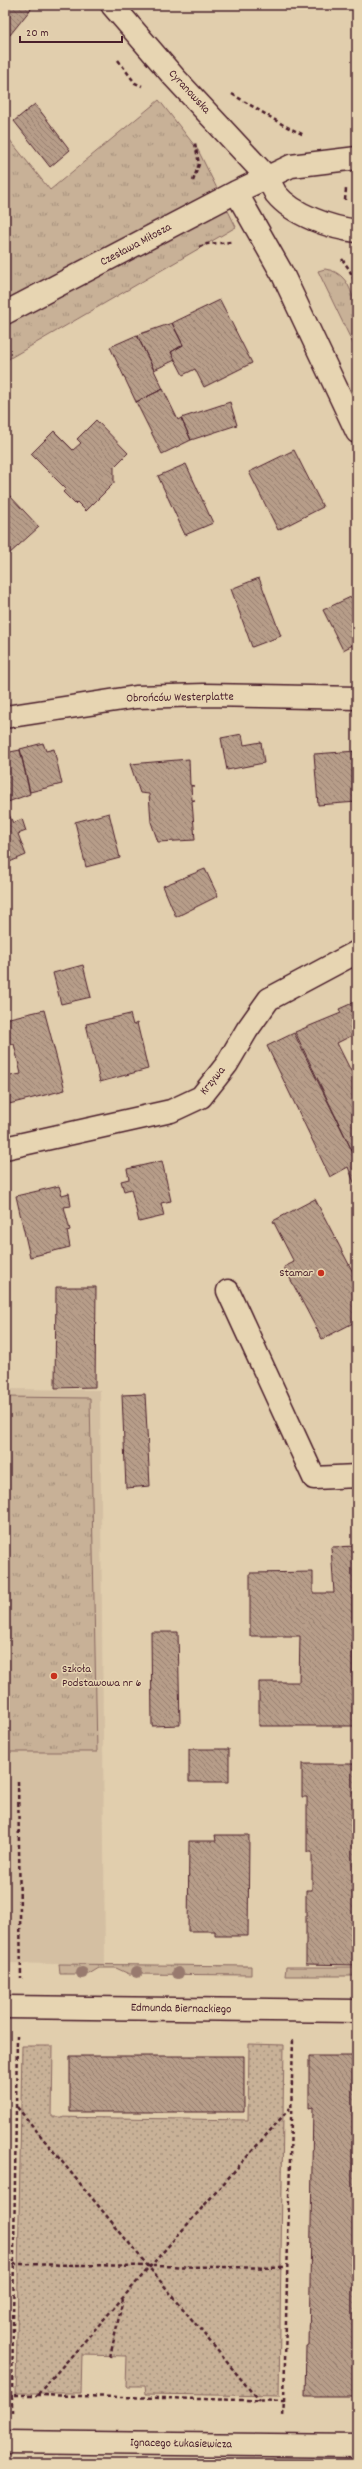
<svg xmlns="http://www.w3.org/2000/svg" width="362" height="2469" font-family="Dekko,sans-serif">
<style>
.built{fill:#d4bfa2}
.grass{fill:url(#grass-tufts);stroke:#896861}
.park{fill:url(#park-dots);stroke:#896861}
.building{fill:url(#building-back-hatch);stroke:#4a1f2b}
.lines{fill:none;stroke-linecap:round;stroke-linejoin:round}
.minor-casing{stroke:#4a1f2b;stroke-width:25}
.path{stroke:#4a1f2b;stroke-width:2.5;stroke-dasharray:4 3;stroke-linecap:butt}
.minor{stroke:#e7d5b2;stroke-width:22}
.tree{fill:#987a6e}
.poi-dot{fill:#c8321e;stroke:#e7d5b2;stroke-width:1.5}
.labels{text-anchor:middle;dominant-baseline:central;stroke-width:3;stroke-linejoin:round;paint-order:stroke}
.street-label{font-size:12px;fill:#4a1f2b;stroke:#e7d5b2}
.poi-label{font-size:12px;fill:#4a1f2b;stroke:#e7d5b2;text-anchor:end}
</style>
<defs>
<pattern id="grass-tufts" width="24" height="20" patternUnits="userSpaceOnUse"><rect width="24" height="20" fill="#c8b197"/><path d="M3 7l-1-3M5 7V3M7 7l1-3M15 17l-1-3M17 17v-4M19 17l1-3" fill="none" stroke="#a48f7b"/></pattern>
<pattern id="park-dots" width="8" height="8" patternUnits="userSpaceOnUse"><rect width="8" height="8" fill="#c8b197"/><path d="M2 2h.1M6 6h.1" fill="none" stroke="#a48f7b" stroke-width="1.8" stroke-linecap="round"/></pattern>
<pattern id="building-back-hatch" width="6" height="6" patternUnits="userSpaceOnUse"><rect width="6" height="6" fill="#b79d89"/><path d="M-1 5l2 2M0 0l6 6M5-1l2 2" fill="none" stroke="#977f70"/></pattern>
</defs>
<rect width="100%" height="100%" fill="#e1cead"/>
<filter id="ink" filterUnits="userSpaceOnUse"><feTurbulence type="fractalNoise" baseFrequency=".025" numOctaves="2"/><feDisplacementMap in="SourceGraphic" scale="8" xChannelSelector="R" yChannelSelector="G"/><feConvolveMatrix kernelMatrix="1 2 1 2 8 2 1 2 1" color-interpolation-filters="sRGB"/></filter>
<g filter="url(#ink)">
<!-- built -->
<path class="built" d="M5 1389 100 1390 105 1965 5 1963Z"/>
<!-- grass -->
<path class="grass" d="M159 100 198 150 236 227 5 361V134L50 190Z
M325 269C360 273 357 326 357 352L318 271Z
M5 1397 90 1398 97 1752H5Z
M59 1964 251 1966V1975L129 1974 116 1968H99L89 1974H60Z
M286 1967H357V1976H285Z"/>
<!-- park -->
<path class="park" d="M249 2044 284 2045 279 2396 145 2394 144 2386H126L127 2356 82 2355 81 2393H16L22 2046H53L52 2117 248 2120Z"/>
<!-- building -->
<path class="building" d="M5 5H34L10 35 5 30Z
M35 104 70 150 50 167 14 121Z
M220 300 252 363 204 387 195 369 183 375 171 352 183 345 172 323Z
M172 323 183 345 171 352 175 360 154 370 137 335Z
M137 335 163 389 136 402 110 347Z
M163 389 178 420 181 418 191 440 162 454 136 402Z
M230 402 237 425 191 440 181 418Z
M96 420 128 453 114 467V483L86 511 77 502 75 504 63 492 66 489 31 454 54 431 73 450 81 443 77 439Z
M294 450 323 507 278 530 249 472Z
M186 464 213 523 185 535 158 476Z
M9 495 39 527 8 555 5 552V498Z
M259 578 281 636 252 647 231 589Z
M357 594V643L343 650 323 610Z
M242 734 244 745 261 742 264 763 227 770 221 738Z
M43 743 46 751 54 749 62 784 30 792 20 749Z
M20 750 30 794 5 803V753Z
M357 751V802L318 805 314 754Z
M189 759 190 785 194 786H191L192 800H195L192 801 195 840 158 842 151 822 149 794 140 793 130 764Z
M5 806 13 823 22 819 26 831 18 834 26 855 5 864Z
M109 813 120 858 86 867 75 822Z
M205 869 218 896 176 917 163 886Z
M83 965 91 997 61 1004 53 973Z
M357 1001V1033L337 1043 357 1083V1161L295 1032 341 1013 339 1009Z
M44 1010 65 1090 5 1105V1077L21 1074 14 1044 5 1046V1019Z
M130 1014 133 1025 137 1023 148 1069 100 1082 86 1024Z
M294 1033 357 1161V1190L348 1167 330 1177 267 1046Z
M162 1161 171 1201 161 1203 164 1216 139 1222 131 1189 124 1191 121 1181 129 1179 127 1169Z
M59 1186 62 1195 69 1193 71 1206 64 1207 70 1230 67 1231 70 1247 30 1257 16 1196Z
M315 1199 357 1280V1321L322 1339 284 1267 294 1262 273 1221Z
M56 1287H96L95 1387 55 1388Z
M145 1394 150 1486 126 1488 122 1395Z
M357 1546V1593H352L353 1688H356V1726H259V1682H299L300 1636H250V1573L313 1572V1593H334L331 1547Z
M151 1632H178L180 1725 152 1726Z
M189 1749H229V1782H189Z
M302 1764H357V1965L306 1964V1890H312V1852H307V1797H302Z
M215 1835H249L248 1936H215V1931H188L189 1841H216Z
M70 2056H244V2112H70Z
M309 2056H357V2397H305L306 2346 309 2345 313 2107 309 2108Z"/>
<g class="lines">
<defs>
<path id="minor" d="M112 5 174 77 267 177C270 182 273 189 276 194 293 215 331 228 357 231
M236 192 283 275 357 432
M5 313 236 192 291 166 357 158
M5 717 136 697 205 695 357 698
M5 1148 171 1111 201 1097 227 1064 247 1030 269 999 357 952
M228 1291 314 1478 357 1476
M5 2007 357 2011
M5 2442 357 2446"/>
</defs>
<!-- minor casing -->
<use href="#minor" class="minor-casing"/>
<!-- path -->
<path class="path" d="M118 60 135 83 142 86
M232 94 285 126 304 135
M193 181 199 164 195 143
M345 200 346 189
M199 247 207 244 231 242
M342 259 349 269 357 286
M18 1781 21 1979
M17 2107 259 2401
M13 2264 285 2268
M110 2357 123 2299
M38 2394 290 2108
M12 2395 17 2036
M284 2401 293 2039
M12 2413V2395H38L284 2401 283 2417"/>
<!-- minor -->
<use href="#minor" class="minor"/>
</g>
<!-- trees -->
<g class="tree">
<circle cx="137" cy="1972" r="6"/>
<circle cx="82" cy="1973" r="6"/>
<circle cx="178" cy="1973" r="6"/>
</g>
</g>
<!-- markers -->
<g class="poi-dot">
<circle cx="321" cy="1273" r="4"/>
<circle cx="54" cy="1676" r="4"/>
</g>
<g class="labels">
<!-- street labels -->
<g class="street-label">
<text transform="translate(189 92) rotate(47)">Cyranowska</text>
<text transform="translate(136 245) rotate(-28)">Czesława Miłosza</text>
<text transform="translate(180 698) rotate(-1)">Obrońców Westerplatte</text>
<text transform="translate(213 1081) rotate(-51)">Krzywa</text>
<text transform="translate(181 2009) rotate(1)">Edmunda Biernackiego</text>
<text transform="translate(181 2444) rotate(1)">Ignacego Łukasiewicza</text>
</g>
<!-- poi labels -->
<g class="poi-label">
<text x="313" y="1273">Stamar</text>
<text x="62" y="1669" text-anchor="start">Szkoła<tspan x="62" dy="14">Podstawowa nr 6</tspan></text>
</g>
</g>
<!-- margin -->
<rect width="362" height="2469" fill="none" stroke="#e7d5b2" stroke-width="20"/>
<rect x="10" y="10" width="342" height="2449" fill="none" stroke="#4a1f2b" stroke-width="1.5" filter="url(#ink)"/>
<!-- scale -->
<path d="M20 36v6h102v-6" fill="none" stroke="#4a1f2b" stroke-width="2"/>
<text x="26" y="36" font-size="12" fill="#4a1f2b" stroke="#e7d5b2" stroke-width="3" paint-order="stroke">20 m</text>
</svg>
